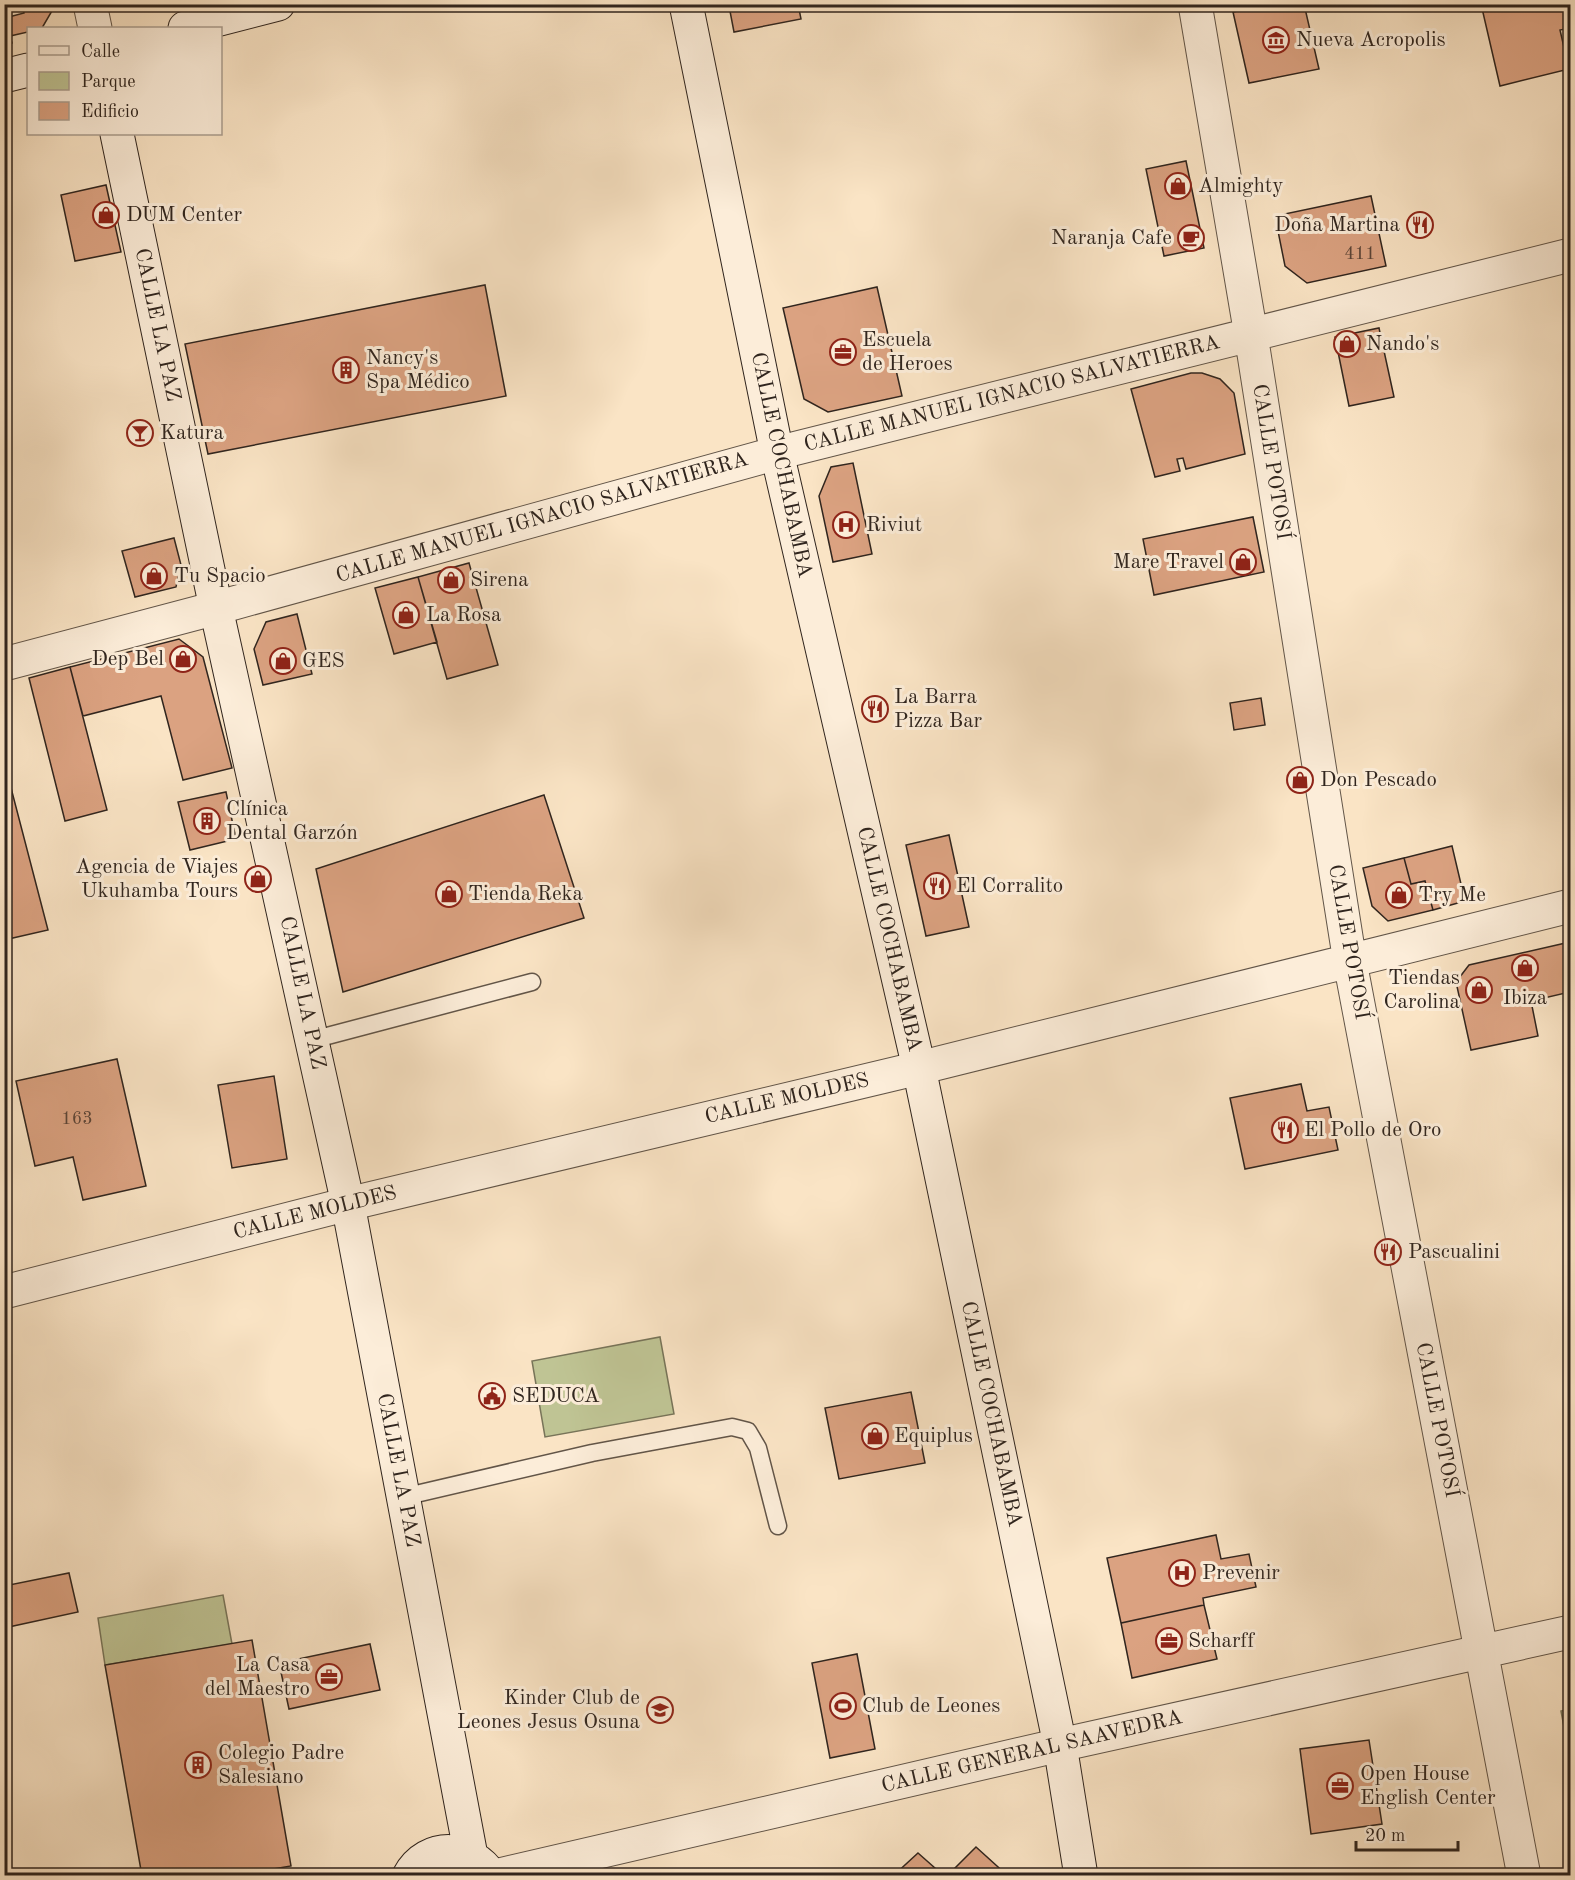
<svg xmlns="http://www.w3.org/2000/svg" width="1575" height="1880" font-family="'Old Standard TT',serif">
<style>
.green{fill:#bfc494;stroke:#787459;stroke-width:1.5}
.building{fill:#dba281;stroke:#30251e;stroke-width:1.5}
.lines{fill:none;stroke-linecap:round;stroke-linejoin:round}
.lane-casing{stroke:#625548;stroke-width:19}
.street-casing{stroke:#625548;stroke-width:35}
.secondary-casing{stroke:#30251e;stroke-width:35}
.lane{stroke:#fcedd9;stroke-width:16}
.street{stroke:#fcedd9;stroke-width:33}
.secondary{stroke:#fcedd9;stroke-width:33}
.labels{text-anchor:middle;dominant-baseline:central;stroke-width:6;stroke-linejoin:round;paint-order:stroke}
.number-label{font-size:18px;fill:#5b4437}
.poi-label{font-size:21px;fill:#30251e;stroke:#fcedd9;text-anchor:start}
.street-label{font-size:21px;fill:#30251e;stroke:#fcedd9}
</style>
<rect width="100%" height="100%" fill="#fae4c5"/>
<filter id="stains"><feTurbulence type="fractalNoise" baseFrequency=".00333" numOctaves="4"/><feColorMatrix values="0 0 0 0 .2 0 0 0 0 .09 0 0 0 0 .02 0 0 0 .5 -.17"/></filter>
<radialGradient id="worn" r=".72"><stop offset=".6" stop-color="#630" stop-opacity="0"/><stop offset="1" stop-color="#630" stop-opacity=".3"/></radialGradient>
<!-- green -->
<path class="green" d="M660 1337 674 1414 545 1437 532 1361Z
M223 1595 232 1644 105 1665 98 1618Z
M1570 1709V1759L1561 1711Z"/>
<!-- building -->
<path class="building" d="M22 4H56L42 28H28V32L10 36 5 18 24 13Z
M735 4H798L801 19 734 32 729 6Z
M1232 4H1268L1233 12Z
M1268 4H1304L1319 69 1249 83 1233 12Z
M1481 4H1570V28L1560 30 1569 69 1500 86Z
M4 17 12 43 4 45Z
M1186 161 1204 248 1164 256 1146 169Z
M106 185 121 252 75 261 61 195Z
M1371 196 1386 266 1307 283 1285 266 1275 216Z
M4 234 9 252 4 253Z
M485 285 506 396 208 454 185 344Z
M877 287 902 396 828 412 804 399 783 308Z
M1379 328 1394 397 1349 406 1335 337Z
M1191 373H1202L1220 379 1234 393 1245 454 1186 469 1183 458 1177 459 1180 471 1155 477 1131 389Z
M853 463 872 554 833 562 819 496 831 467Z
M1253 517 1264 572 1154 595 1143 539Z
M174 538 181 565 176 587 135 597 122 551Z
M469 563 498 665 447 679 418 577Z
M418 577 437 642 394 654 375 588Z
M297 614 312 674 263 685 254 649 266 622Z
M179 639 203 657 232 768 183 780 161 696 83 716 70 667Z
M70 667 107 810 65 821 29 678Z
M1261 698 1265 725 1234 730 1230 703Z
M4 761 48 930 4 940Z
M226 792 236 839 190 850 178 802Z
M544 795 584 918 343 992 316 869Z
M949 835 969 927 926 936 906 845Z
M1452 846 1465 901 1433 910 1425 881 1411 884 1404 858Z
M1404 858 1411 884 1425 881 1433 910 1388 921 1372 906 1363 868Z
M1570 942V992L1531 1001 1538 1036 1471 1050 1456 982 1469 965Z
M117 1059 146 1186 83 1200 73 1157 35 1166 16 1081Z
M274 1076 287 1159 232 1168 218 1085Z
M1301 1084 1307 1111 1329 1107 1338 1150 1245 1169 1230 1098Z
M911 1392 925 1463 839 1479 825 1408Z
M1216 1535 1221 1559 1249 1554 1256 1587 1203 1598 1204 1605 1121 1623 1107 1558Z
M69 1573 78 1612 4 1628V1586Z
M1204 1605 1217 1659 1132 1678 1121 1623Z
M252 1640 291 1866 233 1876H142L105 1665Z
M370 1644 380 1690 289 1709 279 1663Z
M857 1654 875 1749 830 1758 812 1663Z
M1369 1740 1382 1824 1311 1834 1300 1749Z
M976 1847 1008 1876H947Z
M918 1853 944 1876H893Z"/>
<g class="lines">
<defs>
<path id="lane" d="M312 1040 532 982
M403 1497 592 1453 732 1427 748 1431 758 1448 778 1526"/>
<path id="street" d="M90 4 95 28
M1195 4 1251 335 1350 962 1524 1876
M4 664 216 608 777 453 1570 255
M4 1292 348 1204 919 1068 1570 906
M495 1876 1060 1745 1570 1632"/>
<path id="secondary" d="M686 4 777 453 919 1068 1060 1745 1081 1876
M185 28 278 4
M4 76 28 70
M117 134 216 608 348 1204 471 1856
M409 1876C427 1842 472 1845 491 1876"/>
</defs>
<!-- lane casing -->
<use href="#lane" class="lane-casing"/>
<!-- street casing -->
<use href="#street" class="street-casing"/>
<!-- secondary casing -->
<use href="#secondary" class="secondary-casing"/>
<!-- lane -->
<use href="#lane" class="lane"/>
<!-- street -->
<use href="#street" class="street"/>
<!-- secondary -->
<use href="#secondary" class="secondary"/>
</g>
<!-- icons -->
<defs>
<symbol id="museum-ring" viewBox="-11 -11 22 22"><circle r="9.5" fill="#fcedd9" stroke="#8f2418" stroke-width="1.5"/><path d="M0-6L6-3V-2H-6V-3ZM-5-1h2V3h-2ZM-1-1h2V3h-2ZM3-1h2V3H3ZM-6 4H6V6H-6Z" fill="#8f2418"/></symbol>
<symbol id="shop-ring" viewBox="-11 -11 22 22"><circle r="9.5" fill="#fcedd9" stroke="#8f2418" stroke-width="1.5"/><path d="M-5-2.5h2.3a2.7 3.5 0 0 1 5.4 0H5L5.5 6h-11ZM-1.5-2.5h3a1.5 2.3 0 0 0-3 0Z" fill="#8f2418"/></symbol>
<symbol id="restaurant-ring" viewBox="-11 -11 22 22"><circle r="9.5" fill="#fcedd9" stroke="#8f2418" stroke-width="1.5"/><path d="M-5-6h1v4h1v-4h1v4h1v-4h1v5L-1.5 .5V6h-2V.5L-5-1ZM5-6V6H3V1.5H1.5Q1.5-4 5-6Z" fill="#8f2418"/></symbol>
<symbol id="cafe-ring" viewBox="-11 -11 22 22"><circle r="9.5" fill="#fcedd9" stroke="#8f2418" stroke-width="1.5"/><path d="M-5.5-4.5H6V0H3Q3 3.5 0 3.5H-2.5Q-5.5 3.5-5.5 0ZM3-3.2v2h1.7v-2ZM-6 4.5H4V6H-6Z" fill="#8f2418"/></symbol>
<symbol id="office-ring" viewBox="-11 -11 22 22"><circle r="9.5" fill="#fcedd9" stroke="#8f2418" stroke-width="1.5"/><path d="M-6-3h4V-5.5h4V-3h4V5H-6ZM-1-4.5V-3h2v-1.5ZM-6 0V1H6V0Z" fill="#8f2418"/></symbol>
<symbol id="building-ring" viewBox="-11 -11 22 22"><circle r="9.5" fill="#fcedd9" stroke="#8f2418" stroke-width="1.5"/><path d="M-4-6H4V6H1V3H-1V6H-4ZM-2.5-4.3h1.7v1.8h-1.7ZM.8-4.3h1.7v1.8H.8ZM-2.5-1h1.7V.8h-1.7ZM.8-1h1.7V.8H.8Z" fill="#8f2418"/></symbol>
<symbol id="bar-ring" viewBox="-11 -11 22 22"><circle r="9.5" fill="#fcedd9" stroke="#8f2418" stroke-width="1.5"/><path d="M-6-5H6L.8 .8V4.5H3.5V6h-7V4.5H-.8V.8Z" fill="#8f2418"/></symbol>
<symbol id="hospital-ring" viewBox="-11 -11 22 22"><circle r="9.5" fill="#fcedd9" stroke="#8f2418" stroke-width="1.5"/><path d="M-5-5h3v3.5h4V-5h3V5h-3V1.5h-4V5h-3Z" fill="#8f2418"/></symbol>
<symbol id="civic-ring" viewBox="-11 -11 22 22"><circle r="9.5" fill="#fcedd9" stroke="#8f2418" stroke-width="1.5"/><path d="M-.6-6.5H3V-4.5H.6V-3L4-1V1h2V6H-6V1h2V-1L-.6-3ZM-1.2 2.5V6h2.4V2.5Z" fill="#8f2418"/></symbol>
<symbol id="stadium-ring" viewBox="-11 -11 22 22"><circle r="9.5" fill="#fcedd9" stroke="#8f2418" stroke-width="1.5"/><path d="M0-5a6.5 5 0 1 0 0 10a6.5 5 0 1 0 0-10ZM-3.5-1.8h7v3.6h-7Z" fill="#8f2418"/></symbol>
<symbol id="school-ring" viewBox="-11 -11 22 22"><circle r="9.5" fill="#fcedd9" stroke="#8f2418" stroke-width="1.5"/><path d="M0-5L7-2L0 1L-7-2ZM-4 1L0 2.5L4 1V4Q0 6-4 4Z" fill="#8f2418"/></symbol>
</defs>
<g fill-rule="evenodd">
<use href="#museum-ring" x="1261" y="25" width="30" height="30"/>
<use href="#shop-ring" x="1163" y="171" width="30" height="30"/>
<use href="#shop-ring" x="91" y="200" width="30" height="30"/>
<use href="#restaurant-ring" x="1405" y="210" width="30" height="30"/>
<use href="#cafe-ring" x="1176" y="223" width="30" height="30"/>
<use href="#shop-ring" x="1332" y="329" width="30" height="30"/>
<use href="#office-ring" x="828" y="337" width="30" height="30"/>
<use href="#building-ring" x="331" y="355" width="30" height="30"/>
<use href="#bar-ring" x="125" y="418" width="30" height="30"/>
<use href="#hospital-ring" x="831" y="510" width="30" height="30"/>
<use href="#shop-ring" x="1228" y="547" width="30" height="30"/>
<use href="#shop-ring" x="139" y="561" width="30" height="30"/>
<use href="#shop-ring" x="436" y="565" width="30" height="30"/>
<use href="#shop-ring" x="391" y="600" width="30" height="30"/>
<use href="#shop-ring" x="168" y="644" width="30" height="30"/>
<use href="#shop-ring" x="268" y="646" width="30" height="30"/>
<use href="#restaurant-ring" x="860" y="694" width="30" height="30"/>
<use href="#shop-ring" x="1285" y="765" width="30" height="30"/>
<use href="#building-ring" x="192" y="806" width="30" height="30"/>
<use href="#shop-ring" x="243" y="864" width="30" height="30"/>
<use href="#restaurant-ring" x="922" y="871" width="30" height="30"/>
<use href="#shop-ring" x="434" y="879" width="30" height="30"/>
<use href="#shop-ring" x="1384" y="880" width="30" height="30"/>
<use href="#shop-ring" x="1510" y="953" width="30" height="30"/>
<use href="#shop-ring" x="1464" y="975" width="30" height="30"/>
<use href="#restaurant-ring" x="1270" y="1115" width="30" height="30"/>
<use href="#restaurant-ring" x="1373" y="1237" width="30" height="30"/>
<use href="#civic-ring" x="477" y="1381" width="30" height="30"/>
<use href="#shop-ring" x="860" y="1421" width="30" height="30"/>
<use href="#hospital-ring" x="1167" y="1558" width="30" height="30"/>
<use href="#office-ring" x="1154" y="1626" width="30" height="30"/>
<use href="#office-ring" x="314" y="1662" width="30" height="30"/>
<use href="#stadium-ring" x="828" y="1691" width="30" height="30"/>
<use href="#school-ring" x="645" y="1695" width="30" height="30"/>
<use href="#building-ring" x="183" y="1750" width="30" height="30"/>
<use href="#office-ring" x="1325" y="1771" width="30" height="30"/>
</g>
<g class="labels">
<!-- number labels -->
<g class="number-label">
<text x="1360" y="254">411</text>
<text x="77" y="1119">163</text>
</g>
<!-- poi labels -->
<g class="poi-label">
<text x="1296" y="40">Nueva Acropolis</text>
<text x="1198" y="186">Almighty</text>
<text x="126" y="215">DUM Center</text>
<text x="1400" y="225" text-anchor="end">Doña Martina</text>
<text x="1172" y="238" text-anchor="end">Naranja Cafe</text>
<text x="862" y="340">Escuela<tspan x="862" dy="24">de Heroes</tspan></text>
<text x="1366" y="344">Nando's</text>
<text x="366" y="358">Nancy's<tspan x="366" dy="24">Spa Médico</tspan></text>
<text x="160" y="433">Katura</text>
<text x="866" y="525">Riviut</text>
<text x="1224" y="562" text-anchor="end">Mare Travel</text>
<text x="174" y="576">Tu Spacio</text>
<text x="470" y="580">Sirena</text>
<text x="426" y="615">La Rosa</text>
<text x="164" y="659" text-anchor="end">Dep Bel</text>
<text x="302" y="661">GES</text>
<text x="894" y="697">La Barra<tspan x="894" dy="24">Pizza Bar</tspan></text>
<text x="1320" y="780">Don Pescado</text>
<text x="226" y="809">Clínica<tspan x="226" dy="24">Dental Garzón</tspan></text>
<text x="238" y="867" text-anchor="end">Agencia de Viajes<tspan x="238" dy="24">Ukuhamba Tours</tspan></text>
<text x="956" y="886">El Corralito</text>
<text x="468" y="894">Tienda Reka</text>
<text x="1418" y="895">Try Me</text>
<text x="1460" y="978" text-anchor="end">Tiendas<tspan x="1460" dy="24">Carolina</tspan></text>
<text x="1525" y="998" text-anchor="middle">Ibiza</text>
<text x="1304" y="1130">El Pollo de Oro</text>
<text x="1408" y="1252">Pascualini</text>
<text x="512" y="1396">SEDUCA</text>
<text x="894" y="1436">Equiplus</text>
<text x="1202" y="1573">Prevenir</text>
<text x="1188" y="1641">Scharff</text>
<text x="310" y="1665" text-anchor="end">La Casa<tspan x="310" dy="24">del Maestro</tspan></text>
<text x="640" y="1698" text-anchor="end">Kinder Club de<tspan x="640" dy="24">Leones Jesus Osuna</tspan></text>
<text x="862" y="1706">Club de Leones</text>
<text x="218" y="1753">Colegio Padre<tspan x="218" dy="24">Salesiano</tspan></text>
<text x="1360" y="1774">Open House<tspan x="1360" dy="24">English Center</tspan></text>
</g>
<!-- street labels -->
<g class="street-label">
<text transform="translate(157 325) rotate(78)">CALLE LA PAZ</text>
<text transform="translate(1012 394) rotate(-14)">CALLE MANUEL IGNACIO SALVATIERRA</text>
<text transform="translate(1271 462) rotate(81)">CALLE POTOSÍ</text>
<text transform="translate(781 465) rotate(78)">CALLE COCHABAMBA</text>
<text transform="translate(542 518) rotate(-16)">CALLE MANUEL IGNACIO SALVATIERRA</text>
<text transform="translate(889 939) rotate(77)">CALLE COCHABAMBA</text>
<text transform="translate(1348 942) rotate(80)">CALLE POTOSÍ</text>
<text transform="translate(302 993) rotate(78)">CALLE LA PAZ</text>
<text transform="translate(787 1099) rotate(-13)">CALLE MOLDES</text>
<text transform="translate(315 1213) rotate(-14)">CALLE MOLDES</text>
<text transform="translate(991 1414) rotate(78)">CALLE COCHABAMBA</text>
<text transform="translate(1437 1420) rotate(79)">CALLE POTOSÍ</text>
<text transform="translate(398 1470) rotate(79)">CALLE LA PAZ</text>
<text transform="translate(1032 1752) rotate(-13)">CALLE GENERAL SAAVEDRA</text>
</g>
</g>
<!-- margin -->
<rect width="1575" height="1880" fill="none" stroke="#fae4c5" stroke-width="24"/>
<rect x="6" y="6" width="1563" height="1868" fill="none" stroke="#30251e" stroke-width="3"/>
<rect x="12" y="12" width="1551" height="1856" fill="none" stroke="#30251e" stroke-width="1.5"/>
<!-- legend -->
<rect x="27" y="27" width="195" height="108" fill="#fcedd9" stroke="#aa9d8e" stroke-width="1.5"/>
<rect x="39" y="46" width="30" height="9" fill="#fcedd9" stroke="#aa9d8e" stroke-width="1.5"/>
<text x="81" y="57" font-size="18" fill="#30251e">Calle</text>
<rect x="39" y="72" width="30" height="18" fill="#bfc494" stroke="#aa9d8e" stroke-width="1.5"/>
<text x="81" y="87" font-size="18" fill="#30251e">Parque</text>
<rect x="39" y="102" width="30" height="18" fill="#dba281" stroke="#aa9d8e" stroke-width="1.5"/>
<text x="81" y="117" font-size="18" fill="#30251e">Edificio</text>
<!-- scale -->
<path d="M1356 1841v9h102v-9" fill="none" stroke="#30251e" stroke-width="3"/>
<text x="1365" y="1841" font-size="18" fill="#30251e" stroke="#fcedd9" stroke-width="4.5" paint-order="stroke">20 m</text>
<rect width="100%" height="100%" filter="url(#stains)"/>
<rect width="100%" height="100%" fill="url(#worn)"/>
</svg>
